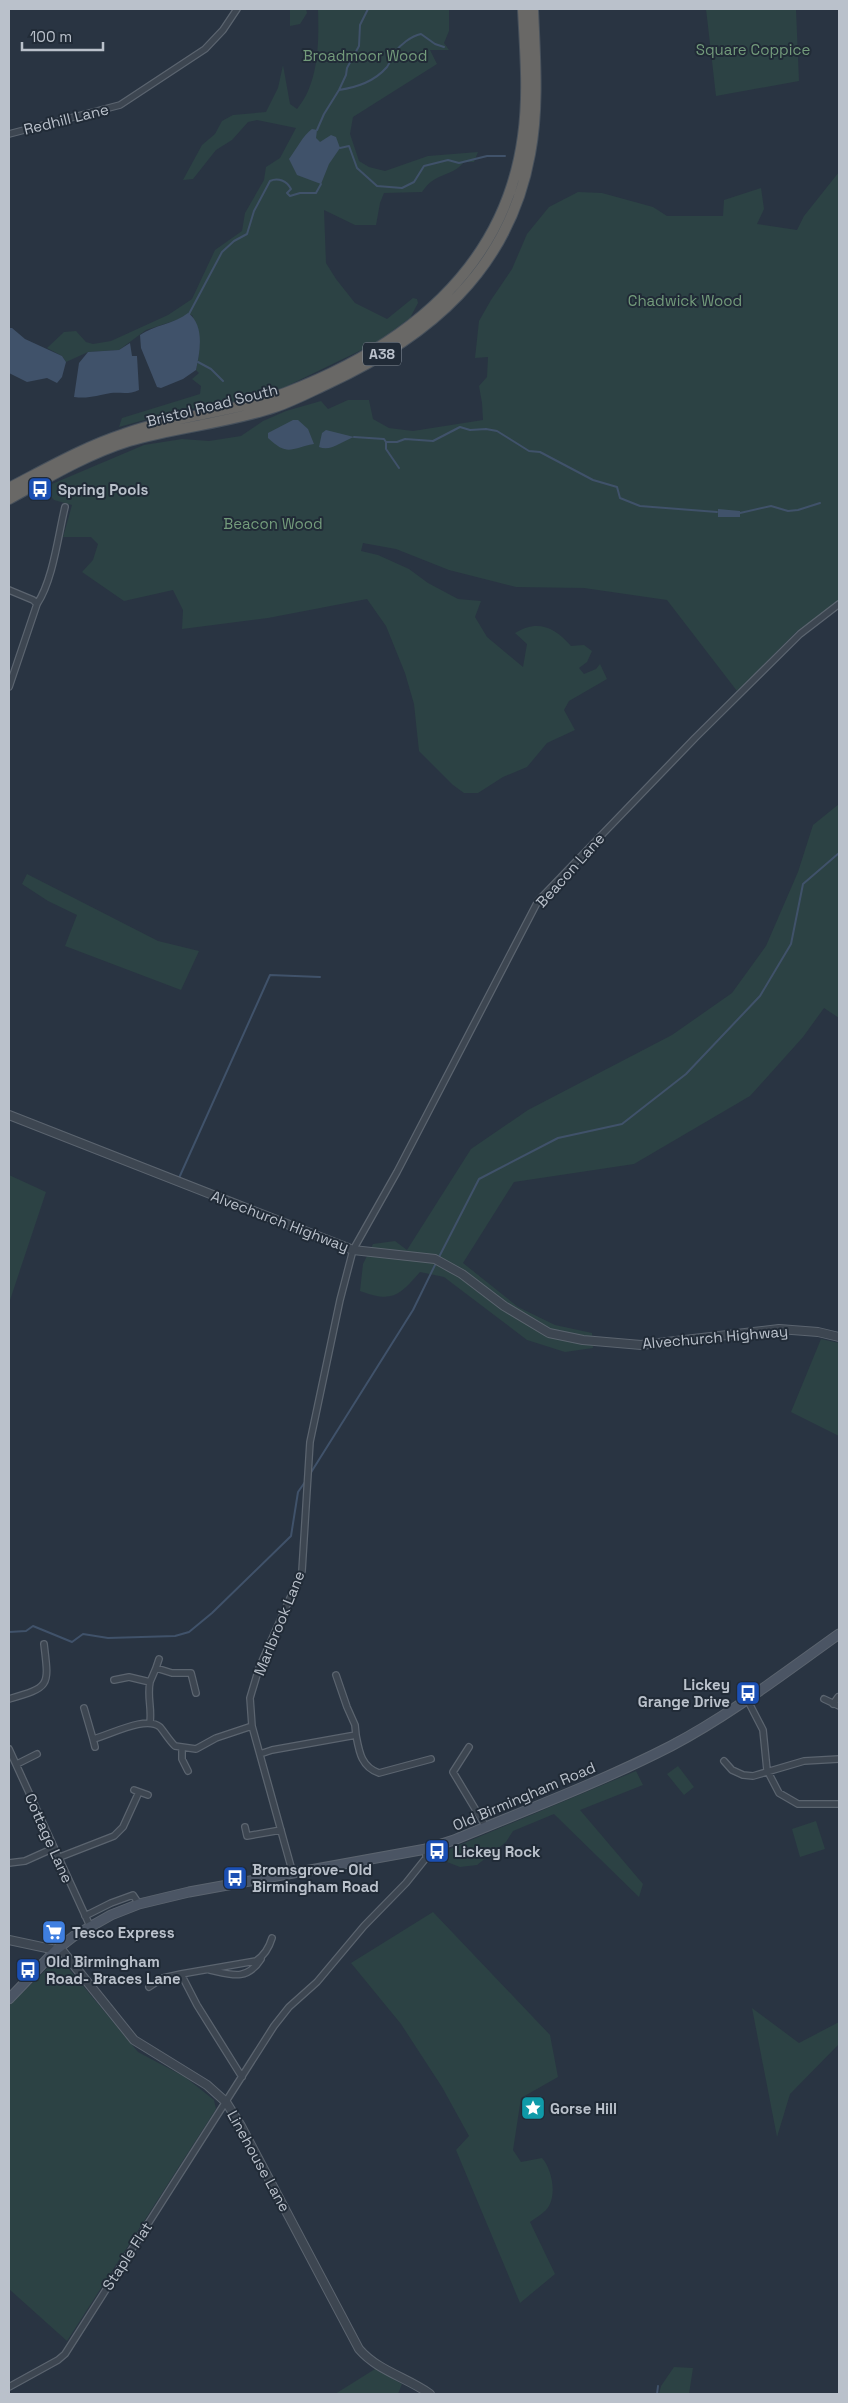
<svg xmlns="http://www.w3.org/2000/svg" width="848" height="2403" font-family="'Space Grotesk',sans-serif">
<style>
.green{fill:#2c4244}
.water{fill:#40526a}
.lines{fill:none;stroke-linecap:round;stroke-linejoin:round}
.stream{stroke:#40526a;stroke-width:2}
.minor-casing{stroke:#5b646f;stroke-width:8}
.tertiary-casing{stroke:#5b646f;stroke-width:10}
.secondary-casing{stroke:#5b646f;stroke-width:11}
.trunk-casing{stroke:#47515c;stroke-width:12}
.minor{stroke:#3d4651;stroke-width:5.5}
.tertiary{stroke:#3d4651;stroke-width:8}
.secondary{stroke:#4b5564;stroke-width:9}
.trunk{stroke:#696866;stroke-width:10}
.labels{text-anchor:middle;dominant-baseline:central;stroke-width:4;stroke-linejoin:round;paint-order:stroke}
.shield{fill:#212b37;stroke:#8c949f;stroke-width:1}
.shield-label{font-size:14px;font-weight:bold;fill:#bac1cb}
.park-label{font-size:15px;fill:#739b7b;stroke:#212b37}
.street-label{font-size:15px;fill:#bac1cb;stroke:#212b37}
.poi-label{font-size:15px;font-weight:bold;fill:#bac1cb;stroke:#212b37;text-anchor:start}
</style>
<rect width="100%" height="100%" fill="#293442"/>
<!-- green -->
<path class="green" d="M290 9H306L307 13 300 24 290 26Z
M318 9H449V31L444 43 449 50H430L437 64 353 117 350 134 359 161 369 167 385 171 428 156 478 152 474 162H464C451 178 436 171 422 192L384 193 380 203 376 225H355L324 210 326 263 336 279 355 303 387 319 413 298 417 299 418 303 410 318 376 343 283 388 230 403 177 411 119 427 122 418 200 394 201 386 192 379 199 373 196 370C201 347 201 335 192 315L146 330 119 350 88 352 66 362 62 356 47 348 64 332 76 331 86 342 93 344 111 341 168 315 192 299 215 250 242 231 245 213 264 180 266 167 280 158 296 128 257 120 248 122 232 140 216 150 193 179 183 180 202 145 215 134 222 121 233 115 266 112 278 88 283 65 290 104 297 109C319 83 319 42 318 9Z
M706 9H796L799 81 716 96Z
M839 172V601L797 631 737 691 667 600 584 588 516 587 449 570 396 549 363 543 361 551 378 555 409 569 428 583 458 599 481 601 475 617 487 637 523 667 527 644 515 633C537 619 555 627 571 646L584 645 592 651 587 662 579 668 584 674 596 669 600 664 607 679 569 701 564 710 575 730 547 743 527 767 503 777 478 793H464L453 785 419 751 414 704 405 673 386 626 367 599 268 618 182 629 183 610 173 590 124 601 82 572 93 560 98 544 91 537H63L72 505 54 500 46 491 52 484 144 445 182 439 209 441 241 436 263 421 286 411 321 401 328 409 348 400H369L373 419 389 428 413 431 483 420 482 403 479 386 487 377 488 357 475 358 479 321 491 300 512 269 527 234 549 207 578 192 602 193 653 207 667 216H723L724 200 761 188 764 209 757 224 797 230 804 216Z
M839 804V1018L824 1008 803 1037 750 1096 634 1164 514 1182 463 1263 518 1307 555 1325 592 1333 593 1348 565 1352 527 1340 444 1277 420 1272C399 1296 392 1303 360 1291L363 1264 373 1244 395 1241 407 1250 471 1149 528 1110 672 1035 732 993 766 946 798 872 813 825Z
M27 874 158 941 199 951 181 990 65 946 77 915 48 901 22 884Z
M9 1175 46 1192 9 1303Z
M821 1339 839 1343V1436L791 1412Z
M678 1766 694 1787 684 1795 667 1774Z
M636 1771 643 1785 580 1810 643 1884 639 1897 554 1814 513 1831 506 1842 477 1865 460 1867 447 1862 442 1854 450 1849Z
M816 1821 825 1849 800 1857 792 1829Z
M433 1912 550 2035 558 2077 521 2098 513 2150 521 2162 542 2158C552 2169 558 2197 546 2210 541 2215 535 2218 530 2222L555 2274 520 2303 456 2150 469 2136 442 2087 401 2024 351 1963Z
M59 1957 138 2052 185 2077 214 2100 216 2109 67 2341 9 2289V2006Z
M752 2008 799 2043 839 2022V2044L790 2094 777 2137Z
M674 2367 693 2368 689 2394H659L661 2386Z
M375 2369 402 2384 398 2394H335Z"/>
<!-- water -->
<path class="water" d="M312 129 317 130 316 138 320 142 331 135 336 137 340 148 329 164 321 184 297 175 289 159C296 150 303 135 312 129Z
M188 313C205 325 200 352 196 370L183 379 161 388 157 387 141 348 140 335C154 325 174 324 188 313Z
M9 328H12L25 339 62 356 66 362 62 377 57 383 47 378 27 382 9 373Z
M130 343 132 356H137L139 390C129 395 120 392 111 393 97 395 90 399 74 397L79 363 88 352 119 350Z
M293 420H298L308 429 314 444C291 448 288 457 268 438V433Z
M326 430 354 437C342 441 331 452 319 447L322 433Z
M718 509 740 511V517H718Z"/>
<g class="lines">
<!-- stream -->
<path class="stream" d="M339 90C357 87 374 82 387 67 390 63 391 58 394 53 400 45 411 36 421 34L435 44 444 47
M317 130 324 114 339 90 346 75 347 68 359 46 360 25 368 9
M340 148 349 146 357 168 377 186 402 188 414 182 424 166 448 160 459 163 487 156H505
M189 314 222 252 234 241 247 234 254 211 270 181C278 177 287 181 291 189L287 193 290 196 300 193H316L321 184
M198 362 211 369 223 381
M354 437 384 439 386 442H397L405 439 433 441 460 427 470 430 486 429 497 431 529 451 540 452 593 480 617 487 620 498 640 506 717 512
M386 442V449L399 468
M740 513 771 506 788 511 798 510 820 503
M179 1178 270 975 320 977
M439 1257 479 1179 558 1138 622 1124 686 1074 760 996 791 944 803 884 839 853
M310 1474 413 1310 437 1261
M9 1632 26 1631 33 1626 72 1642 83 1634 108 1638 175 1636 189 1632 212 1613 291 1536 298 1492 305 1482
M657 2394 658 2386"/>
<defs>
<path id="minor" d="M9 134 120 105 205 49 223 30 237 9
M9 590 33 600 37 604
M9 687 37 604C53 580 58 536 65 507
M156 1668 159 1659
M336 1675 347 1707 355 1725 356 1735
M114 1680 129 1677 150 1682C147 1697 152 1708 150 1722
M150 1682 156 1668 172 1673H191L196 1693
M9 1699C51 1687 49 1686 44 1644
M747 1699 763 1730 767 1770 779 1793 798 1804H839
M824 1699 839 1706
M833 1704 838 1697
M84 1708 93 1739C110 1735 146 1715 160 1727 165 1733 169 1740 175 1746L196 1749 216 1738 252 1726
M93 1739 95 1747
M469 1747 453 1772 486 1827
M182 1748V1759L188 1771
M9 1749 90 1926
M260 1754 272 1750 356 1735C359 1751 361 1767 379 1773L431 1759
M724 1761 732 1770 743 1775 753 1776 804 1761 839 1759
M17 1764 37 1754
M134 1790 148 1795
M245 1827 247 1836 281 1830
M60 1857 114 1836 123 1827 139 1792
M9 1863 25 1861 54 1848
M293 1874 252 1726 250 1698 259 1668 302 1571 310 1442 340 1300 353 1250 397 1172 538 901 695 738 800 634 839 604
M85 1916 111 1903 133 1895 139 1904
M210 1970C232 1975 247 1981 261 1959
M149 1987 163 1978 181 1974
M242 2077 197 2005 181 1974 256 1961C265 1955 269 1948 272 1938
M9 2387 58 2360 65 2354 274 2026 289 2007 317 1982 364 1926 406 1883 426 1858V1849"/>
<path id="tertiary" d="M9 1115 353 1250 435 1259 462 1274 504 1306 549 1333 583 1340 641 1345 779 1329 818 1332 839 1337
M9 1940 56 1950
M60 1948 134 2040 207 2085 226 2102 241 2126 359 2349C378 2371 406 2377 430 2394"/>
<path id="secondary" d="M9 1999 56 1950 74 1936 111 1915 139 1904 189 1892 426 1849 454 1840C526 1810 601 1782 671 1746 730 1715 784 1673 839 1634"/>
<path id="trunk" d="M9 488C46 469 84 447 124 434 176 415 233 413 285 393 405 347 505 270 523 136 529 94 525 51 523 9
M9 499C47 478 87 454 129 441 177 427 228 423 275 407 293 401 310 392 327 384 429 337 509 270 530 154 539 107 535 57 533 9"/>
</defs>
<!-- minor casing -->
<use href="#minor" class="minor-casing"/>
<!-- tertiary casing -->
<use href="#tertiary" class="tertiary-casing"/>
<!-- secondary casing -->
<use href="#secondary" class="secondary-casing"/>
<!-- trunk casing -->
<use href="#trunk" class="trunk-casing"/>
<!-- minor -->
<use href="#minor" class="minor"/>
<!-- tertiary -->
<use href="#tertiary" class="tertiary"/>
<!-- secondary -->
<use href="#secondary" class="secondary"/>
<!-- trunk -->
<use href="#trunk" class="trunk"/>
</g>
<!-- icons -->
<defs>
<symbol id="bus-square" viewBox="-11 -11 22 22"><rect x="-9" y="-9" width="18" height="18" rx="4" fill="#1a4fb4" stroke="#212b37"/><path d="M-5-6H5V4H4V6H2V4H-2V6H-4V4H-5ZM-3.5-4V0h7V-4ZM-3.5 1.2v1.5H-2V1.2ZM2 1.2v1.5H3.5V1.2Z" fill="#fff"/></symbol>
<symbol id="supermarket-square" viewBox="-11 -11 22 22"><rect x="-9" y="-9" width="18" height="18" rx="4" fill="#3f7fe0" stroke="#212b37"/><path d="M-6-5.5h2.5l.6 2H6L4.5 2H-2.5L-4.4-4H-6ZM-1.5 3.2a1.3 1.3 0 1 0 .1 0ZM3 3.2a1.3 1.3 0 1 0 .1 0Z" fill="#fff"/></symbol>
<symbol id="sight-square" viewBox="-11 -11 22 22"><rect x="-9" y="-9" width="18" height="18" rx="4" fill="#0f9aa8" stroke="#212b37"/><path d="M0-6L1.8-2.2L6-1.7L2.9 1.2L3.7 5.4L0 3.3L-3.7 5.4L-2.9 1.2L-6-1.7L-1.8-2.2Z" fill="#fff"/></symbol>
</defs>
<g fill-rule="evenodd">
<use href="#bus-square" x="26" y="475" width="28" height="28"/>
<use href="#bus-square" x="734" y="1679" width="28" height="28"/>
<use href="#bus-square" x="423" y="1837" width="28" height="28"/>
<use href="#bus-square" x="221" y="1864" width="28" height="28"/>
<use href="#supermarket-square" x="40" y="1918" width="28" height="28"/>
<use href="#bus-square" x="14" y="1956" width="28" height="28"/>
<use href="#sight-square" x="519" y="2094" width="28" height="28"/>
</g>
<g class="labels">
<!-- shield labels -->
<rect class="shield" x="363" y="342.5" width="38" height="23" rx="4"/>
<g class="shield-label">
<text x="382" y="354">A38</text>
</g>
<!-- park labels -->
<g class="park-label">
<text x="753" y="49">Square Coppice</text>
<text x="365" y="55">Broadmoor Wood</text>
<text x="685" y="300">Chadwick Wood</text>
<text x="273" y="523">Beacon Wood</text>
</g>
<!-- street labels -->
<g class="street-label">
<text transform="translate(66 119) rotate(-14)">Redhill Lane</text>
<text transform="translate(212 405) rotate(-14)">Bristol Road South</text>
<text transform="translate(570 870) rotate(-48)">Beacon Lane</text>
<text transform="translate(280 1221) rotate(21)">Alvechurch Highway</text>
<text transform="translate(715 1337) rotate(-5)">Alvechurch Highway</text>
<text transform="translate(279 1623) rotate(-68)">Marlbrook Lane</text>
<text transform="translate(524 1796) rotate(-23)">Old Birmingham Road</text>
<text transform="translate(49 1838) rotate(66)">Cottage Lane</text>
<text transform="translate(259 2161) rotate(61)">Linehouse Lane</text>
<text transform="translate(127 2256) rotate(-57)">Staple Flat</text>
</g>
<!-- poi labels -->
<g class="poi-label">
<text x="58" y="489">Spring Pools</text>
<text x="730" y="1684" text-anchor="end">Lickey<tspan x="730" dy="17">Grange Drive</tspan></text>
<text x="454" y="1851">Lickey Rock</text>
<text x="252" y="1869">Bromsgrove- Old<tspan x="252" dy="17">Birmingham Road</tspan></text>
<text x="72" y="1932">Tesco Express</text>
<text x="46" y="1961">Old Birmingham<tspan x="46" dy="17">Road- Braces Lane</tspan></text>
<text x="550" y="2108">Gorse Hill</text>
</g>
</g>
<!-- border -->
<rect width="848" height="2403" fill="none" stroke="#bac1cb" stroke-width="20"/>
<!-- scale -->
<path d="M22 42v8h81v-8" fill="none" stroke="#bac1cb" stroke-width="2.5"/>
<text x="30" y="42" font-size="15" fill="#bac1cb" stroke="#212b37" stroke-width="4" paint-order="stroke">100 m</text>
</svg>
